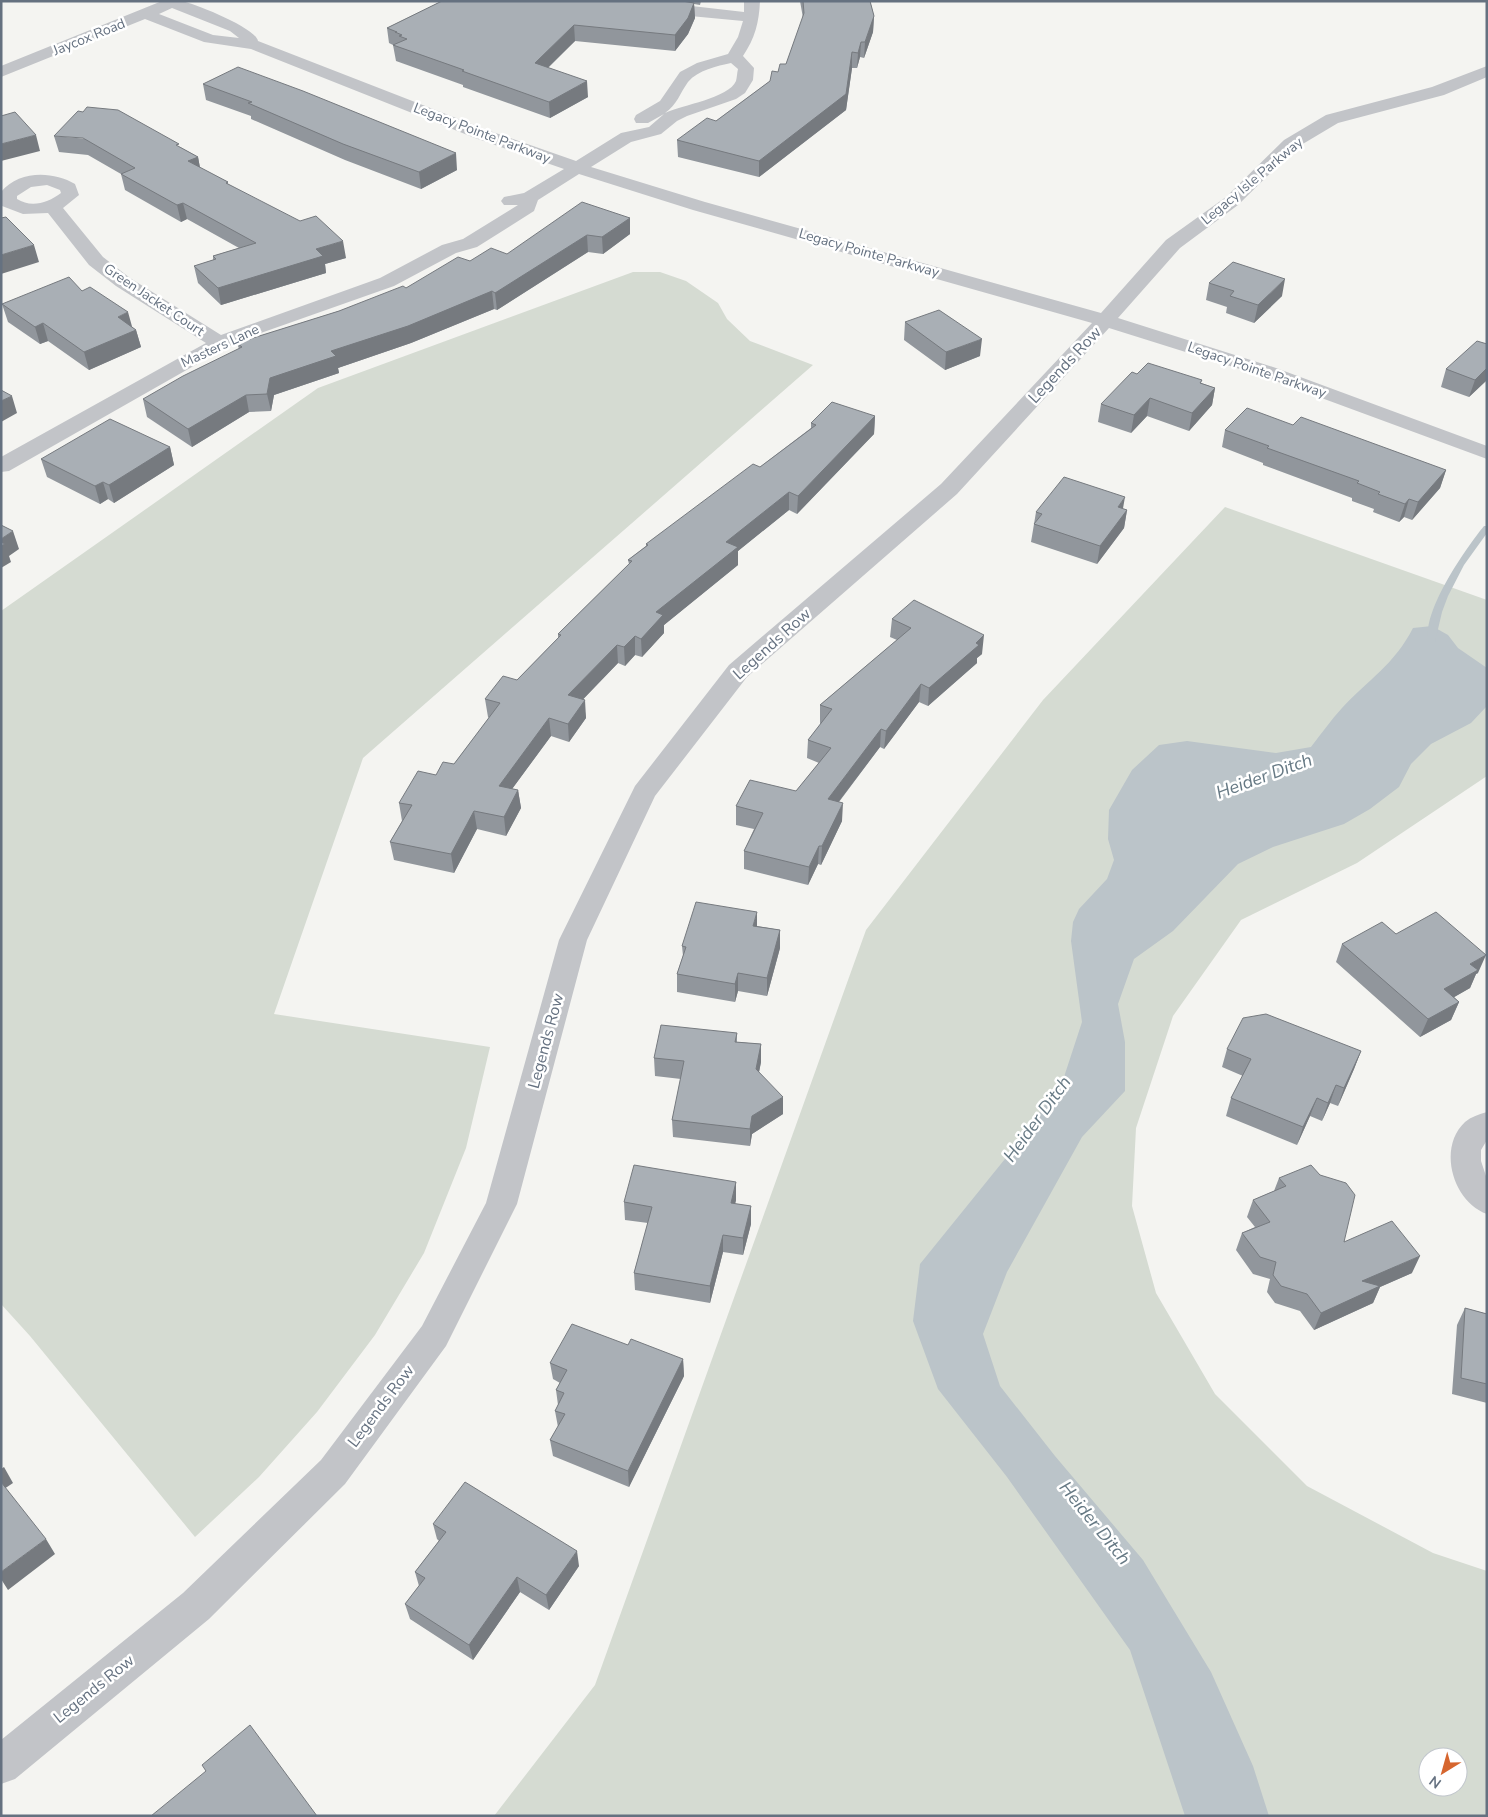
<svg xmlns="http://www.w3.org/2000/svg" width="1488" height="1817" font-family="'Nunito Sans',sans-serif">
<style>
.green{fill:#d5dbd2;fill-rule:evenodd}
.water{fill:#bbc4c9}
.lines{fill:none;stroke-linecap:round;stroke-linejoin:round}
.stream{fill:#bbc4c9;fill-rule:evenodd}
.minor{fill:#c2c4c8;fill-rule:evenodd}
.wall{fill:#91969c}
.shaded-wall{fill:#767a7f}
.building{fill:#a9afb5;stroke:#767a7f}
.labels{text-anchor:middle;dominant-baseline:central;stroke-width:5;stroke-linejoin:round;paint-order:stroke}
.far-street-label{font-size:14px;fill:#657180;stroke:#fff}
.street-label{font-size:16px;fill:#657180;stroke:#fff}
.water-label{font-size:18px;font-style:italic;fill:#667984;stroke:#fff}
</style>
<rect width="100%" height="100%" fill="#f4f4f1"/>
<!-- green -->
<path class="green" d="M633 272H660L686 281 718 303 727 319 750 341 813 365 363 758 274 1014 490 1047 466 1148 424 1253 375 1335 317 1412 259 1477 195 1537 30 1336 1 1304V611L318 388Z
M1225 507 1487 600V776L1357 863 1241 920 1173 1016 1136 1128 1132 1206 1156 1293 1215 1394 1307 1486 1433 1553 1487 1571V1816H494L595 1685 866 930 1043 700ZM1428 1757H1458V1787H1428Z"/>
<!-- water -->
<path class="water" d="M1432 626 1448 635 1458 648 1487 668V706L1471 723 1431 744 1411 764 1399 787 1370 809 1344 824 1273 847 1238 864 1173 931 1134 959 1118 1004 1125 1042V1091L1082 1137 1007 1272 983 1334 1000 1386 1055 1456 1143 1560 1211 1672 1253 1766 1269 1816H1185L1130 1650 1007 1477 938 1389 913 1321 920 1264 1013 1149 1063 1080 1082 1022 1071 941 1073 922 1079 909 1107 879 1114 860 1108 839 1109 810 1132 770 1159 745 1187 741 1276 753 1311 747C1321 734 1331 720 1342 708 1369 679 1394 665 1413 628Z"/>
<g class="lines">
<!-- stream -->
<path class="stream" d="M1484 526H1487V533L1464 565 1448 596 1442 612 1435 642H1429C1420 614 1466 548 1484 526Z"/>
<!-- minor -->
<path class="minor" d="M162 1C168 1 175 0 181 1 194 3 256 28 258 41L487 130 576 161 621 133 649 127 664 114 648 123H636L634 119 636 115 660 101 680 72 697 63 728 54 738 37 743 21 669 14 616 6 611 4 608 1H648L744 12V1H760C759 23 755 38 743 56L754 68 753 80 745 93 736 99 687 116 677 121 661 134 631 142 591 167 705 202 1101 313 1166 240 1226 197 1284 140 1326 115 1432 87 1487 66V77L1444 95 1338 123 1296 148 1238 205 1180 248 1118 318 1276 368 1487 446V459L1262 376 1109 328 957 494 747 677 655 796 587 940 517 1204 446 1346 345 1484 209 1619 15 1779 1 1784V1740L183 1593 321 1460 422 1326 486 1203 559 940 635 786 729 665 941 484 1092 323 693 210 579 174 538 200 534 211 477 247 456 253 394 286 258 334 227 347 9 471 1 472V457L206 343 116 286 89 265 48 213 23 214 2 206 1 192C19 170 53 171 75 184L79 195 63 208 103 257 130 278 221 335 380 278 442 245 463 239 518 205H504L501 201 504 197 524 193 564 169 475 138 251 49 204 42 145 19 1 77V66ZM172 8 230 31 239 38 213 35 159 14ZM731 63 738 69C737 73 737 77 736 81 729 98 682 105 665 113 677 105 680 93 688 82 698 70 717 66 731 63ZM47 185 60 190 61 193C48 203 31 208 17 199V196L31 187Z
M1487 1112V1140L1481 1150V1161L1487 1179V1214C1453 1202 1437 1148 1465 1122 1471 1117 1479 1114 1487 1112Z"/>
</g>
<!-- wall -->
<path class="wall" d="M442 1H701L700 5 694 4 695 18 688 34 675 51 575 41 548 68 588 97 550 118 463 87V85L396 61 393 45 389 43 387 28Z
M800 1H870L874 16 873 32 864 58 860 57 857 68H852L846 110 759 177 678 157 677 140 716 121 770 81 786 64 803 18Z
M203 84 457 170 421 189 345 160 251 119V116L206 100Z
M54 136 180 147 198 157 200 168 228 182V184L346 258 325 264 326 273 221 305 198 283 194 266 213 260V256L239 248 187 219 181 222 125 190 121 174 88 155 59 152Z
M630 218V234L603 254 588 252 497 310 494 309 411 343 338 368 339 373 274 395 271 411 249 412 192 447 147 417 143 399 239 349 237 343 339 311 406 288 470 261 507 254Z
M1209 283 1282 296 1254 323 1226 313 1227 307 1206 300Z
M82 291 136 330 141 347 89 370 48 341 40 344 8 322 2 304Z
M905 322 980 356 945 370 904 340Z
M1487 344V380L1469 397 1441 387 1446 369Z
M1137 374 1202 380 1201 383 1215 388 1212 405 1189 431 1147 416 1131 433 1098 422 1101 404Z
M875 416 874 434 797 514 789 510 738 551V565L664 625V633L642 657 635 655 625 666 618 663 583 699 586 718 569 742 551 736 512 789 518 790 521 808 506 836 477 829 454 873 394 860 390 842 402 821 399 803 436 775 454 764 489 718 488 717 485 699 517 680 558 638V634L629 564 628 560 646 546V544L760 467 811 428V423Z
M1293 425 1446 470 1440 488 1412 520 1404 517 1399 522 1373 512 1374 509 1352 501V498L1263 465V463L1222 447 1225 430Z
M170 447 174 465 114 503 108 499 100 504 47 477 41 459Z
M1123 509 1127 510 1124 528 1097 564 1031 542 1036 512Z
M892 619 982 654 977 658V663L928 706 919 702 884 749 880 747 839 802 842 821 821 865 818 864 808 885 744 869V851L754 829 736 825V806L796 791 819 763 807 758 808 740 821 724H820V705L897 640 890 637Z
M757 926 780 930V948L767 996 738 991 735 1002 677 992V974L683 956 682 946Z
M1396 934 1478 973 1476 974 1470 988 1454 997 1459 1002 1451 1020 1420 1037 1336 962 1342 944Z
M737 1033V1042L761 1044V1062L759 1072 783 1114 752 1134 750 1146 673 1137 672 1120 681 1079 655 1076 654 1058Z
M1227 1049 1361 1051 1354 1069 1338 1106 1330 1103 1322 1121 1310 1116 1297 1145 1226 1116 1231 1098 1243 1076 1222 1067Z
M1279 1178 1344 1242 1412 1273 1380 1287 1373 1303 1314 1330 1300 1311 1275 1303 1267 1292 1270 1279 1253 1274 1236 1250 1242 1233 1255 1227 1247 1217 1253 1200 1274 1191Z
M736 1182V1200L735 1204 751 1206V1224L743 1255 723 1252 710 1303 635 1290 634 1273 648 1223 625 1220 624 1202Z
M1465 1308 1487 1314V1403L1452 1394 1457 1325Z
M628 1345 683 1359 684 1376 629 1487 553 1456 550 1440 558 1427 555 1411 558 1405 556 1390 560 1383 553 1379 550 1363Z
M433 1524 579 1566 549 1610 520 1592 473 1660 410 1619 405 1604 419 1586 415 1572 439 1541 437 1539Z"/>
<!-- shaded-wall -->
<path class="shaded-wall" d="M694 3 695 18 688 34 675 51V35Z
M874 16 873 32 864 58 865 42Z
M574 25 575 41 536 79 535 63Z
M861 42 860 57 857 68 858 53Z
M852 52V68L846 110 759 177V161Z
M587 81 588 97 550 118 549 102Z
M36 135 40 151 1 161V144Z
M456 153 457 170 421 189 419 172Z
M198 157 201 173 188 161Z
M183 203 187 219 181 222 177 205Z
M630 218V234L603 254 602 237Z
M587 235 588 252 497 310 495 293Z
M343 241 346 258 325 264 326 273 221 305 218 288 316 249Z
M34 245 39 262 1 274V255Z
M1285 279 1282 296 1254 323 1258 305Z
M492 291 494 309 411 343 338 368 339 373 274 395 271 411 267 394 270 378 331 351Z
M128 312 133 330 118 317Z
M43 323 48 341 40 344 35 327Z
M136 330 141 347 89 370 84 352Z
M982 339 980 356 945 370 946 352Z
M1487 368V380L1469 397 1475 380Z
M1215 388 1212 405 1189 431 1192 413Z
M246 395 249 412 192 447 188 429Z
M12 396 17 413 1 422V401Z
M1150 398 1147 416 1131 433 1134 415Z
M875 416 874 434 797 514 798 496Z
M170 447 174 465 114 503 109 485Z
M1446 470 1440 488 1412 520 1418 502Z
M103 482 108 499 100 504 95 486Z
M789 492V510L738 551V565L664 625V633L642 657 641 639 656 612 726 542Z
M1125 497 1122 514 1118 507Z
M1409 499 1404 517 1399 522 1405 504Z
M1127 510 1124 528 1097 564 1100 546Z
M13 531 19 549 9 556 11 562 1 568V539Z
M984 635 982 654 977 658V663L928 706 929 688Z
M635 636V655L625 666 624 647Z
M617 645 618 663 570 713 568 695Z
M921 684 919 702 884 749 886 731Z
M585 700 586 718 569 742 568 724Z
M549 718 551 736 501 804 499 786Z
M881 729 880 747 827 817 828 799Z
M518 790 521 808 506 836 504 817Z
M843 803 842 821 821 865 822 846Z
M474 811 477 829 454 873 451 854Z
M819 846 818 864 808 885 809 867Z
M757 912V930L753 926Z
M780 930V948L767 996V978Z
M1486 955 1478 973 1476 974 1470 988 1437 1007 1444 989 1470 964Z
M738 973V991L735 1002V984Z
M1459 1002 1451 1020 1420 1037 1428 1019Z
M761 1044V1062L756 1087V1069Z
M1361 1051 1354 1069 1338 1106 1344 1088Z
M1336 1085 1330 1103 1322 1121 1328 1103Z
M783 1097V1114L752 1134 750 1146V1129L752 1116Z
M1317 1098 1310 1116 1297 1145 1303 1127Z
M736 1182V1200L731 1220V1203Z
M751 1206V1224L743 1255V1238Z
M723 1235V1252L710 1303V1286Z
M1420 1256 1412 1273 1380 1287 1373 1303 1314 1330 1321 1313 1362 1281Z
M683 1359 684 1376 629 1487 628 1471Z
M4 1467 13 1483 4 1489 1 1484V1469Z
M46 1539 55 1554 8 1590 1 1579V1572Z
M577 1551 579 1566 549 1610 546 1595Z
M517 1577 520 1592 473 1660 469 1645Z"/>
<!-- building -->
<path class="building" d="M442 1H682L694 3 688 18 675 35 574 25 535 63 587 81 549 102 462 71 464 70 393 45 407 39 399 36 402 35 395 32H397L387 28Z
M803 1H870L874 16 865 42H861L858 53 852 52 846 94 759 161 677 140 707 118 716 121 770 81 772 71 778 72 780 64H786L804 13Z
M238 67 303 91 456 153 419 172 343 144 248 103 252 102 203 84Z
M87 107 118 110 179 144 176 145 198 157 188 161 228 182 226 183 300 221 316 216 343 241 316 249 323 256 218 288 194 266 216 259 213 256 256 243 183 203 177 205 121 174 135 168 83 138 54 136 78 111 83 112Z
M15 112 36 135 1 144V116Z
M582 202 630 218 602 237 587 235 495 293 492 291 408 326 331 351 336 356 270 378 267 394 246 395 188 429 143 399 183 376 242 347 237 343 339 311 403 286 406 288 458 257 470 261 491 248 507 254Z
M6 217 34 245 1 255V218Z
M1233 262 1285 279 1258 305 1230 296 1234 291 1209 283Z
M69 277 82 291 90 287 128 312 118 317 136 330 84 352 43 323 35 327 2 304Z
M939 310 982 339 946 352 905 322Z
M1477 341 1487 344V368L1475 380 1446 369Z
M1148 363 1202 380 1200 383 1215 388 1192 413 1150 398 1134 415 1101 404 1132 372 1137 374Z
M1 390 12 396 1 401Z
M832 402 875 416 798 496 789 492 726 542 738 547 656 612 663 615 641 639 635 636 624 647 617 645 568 695 585 700 568 724 549 718 499 786 518 790 504 817 474 811 451 854 390 842 412 805 399 803 418 771 436 775 443 762 454 764 500 703 485 699 503 676 517 680 561 635 558 634 632 561 628 560 648 545 646 544 753 464 760 467 816 425 811 423Z
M1247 408 1293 425 1301 417 1446 470 1418 502 1409 499 1405 504 1378 494 1380 492 1357 483 1359 481 1267 448 1269 446 1225 430Z
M110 419 170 447 109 485 103 482 95 486 41 459Z
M1064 477 1125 497 1118 507 1127 510 1100 546 1034 524 1042 514 1036 512Z
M1 525 13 531 1 539Z
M1 542 5 544 1 546Z
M914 600 984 635 976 643 979 645 929 688 921 684 886 731 881 729 828 799 843 803 822 846H819L809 867 744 851 763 813 736 806 750 780 796 791 831 748 808 740 832 709 820 705 911 628 892 619Z
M696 902 757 912 753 926 780 930 767 978 738 973 735 984 677 974 686 947 682 946Z
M1436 912 1486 955 1470 964 1478 970 1444 989 1459 1002 1428 1019 1342 944 1382 922 1396 934Z
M1266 1014 1361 1051 1344 1088 1336 1085 1328 1103 1317 1098 1303 1127 1231 1098 1251 1059 1227 1049 1243 1018Z
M661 1025 737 1033 735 1042 761 1044 756 1069 783 1097 752 1116 750 1129 672 1120 684 1061 654 1058Z
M634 1165 736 1182 731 1203 751 1206 743 1238 723 1235 710 1286 634 1273 652 1207 624 1202Z
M1311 1165 1320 1175 1346 1183 1355 1195 1344 1242 1392 1221 1420 1256 1362 1281 1380 1286 1321 1313 1307 1294 1281 1286 1273 1275 1276 1262 1260 1257 1242 1233 1270 1222 1253 1200 1286 1186 1279 1178Z
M1465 1308 1487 1314V1384L1461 1378Z
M572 1324 628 1345 631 1339 683 1359 628 1471 550 1440 565 1414 555 1411 564 1393 556 1390 567 1370 550 1363Z
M1 1482 46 1539 1 1572Z
M465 1482 577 1551 546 1595 517 1577 469 1645 405 1604 425 1578 415 1572 446 1532 433 1524Z
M250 1725 317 1816H151L206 1771 202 1765Z"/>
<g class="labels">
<!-- far-street labels -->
<g class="far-street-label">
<text transform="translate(89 37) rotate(-22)">Jaycox Road</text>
<text transform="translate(482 133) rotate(21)">Legacy Pointe Parkway</text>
<text transform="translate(1252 181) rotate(-40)">Legacy Isle Parkway</text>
<text transform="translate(869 253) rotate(16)">Legacy Pointe Parkway</text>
<text transform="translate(154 300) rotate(34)">Green Jacket Court</text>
<text transform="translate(220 346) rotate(-25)">Masters Lane</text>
<text transform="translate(1257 370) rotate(19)">Legacy Pointe Parkway</text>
</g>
<!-- street labels -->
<g class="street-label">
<text transform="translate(1065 365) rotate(-47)">Legends Row</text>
<text transform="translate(772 644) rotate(-42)">Legends Row</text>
<text transform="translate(546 1041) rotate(-75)">Legends Row</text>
<text transform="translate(381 1406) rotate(-53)">Legends Row</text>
<text transform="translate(94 1689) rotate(-39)">Legends Row</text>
</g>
<!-- water labels -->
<g class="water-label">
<text transform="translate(1264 776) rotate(-20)">Heider Ditch</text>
<text transform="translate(1037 1119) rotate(-54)">Heider Ditch</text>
<text transform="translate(1095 1523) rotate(51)">Heider Ditch</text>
</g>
</g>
<!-- border -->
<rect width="1488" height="1817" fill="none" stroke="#657180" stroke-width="5"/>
<!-- north arrow -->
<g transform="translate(1443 1772) rotate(217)"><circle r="24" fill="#ffffff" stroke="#c1c6cc"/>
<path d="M0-4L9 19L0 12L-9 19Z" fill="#d6662f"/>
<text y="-8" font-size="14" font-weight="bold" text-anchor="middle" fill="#657180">N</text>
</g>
</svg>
